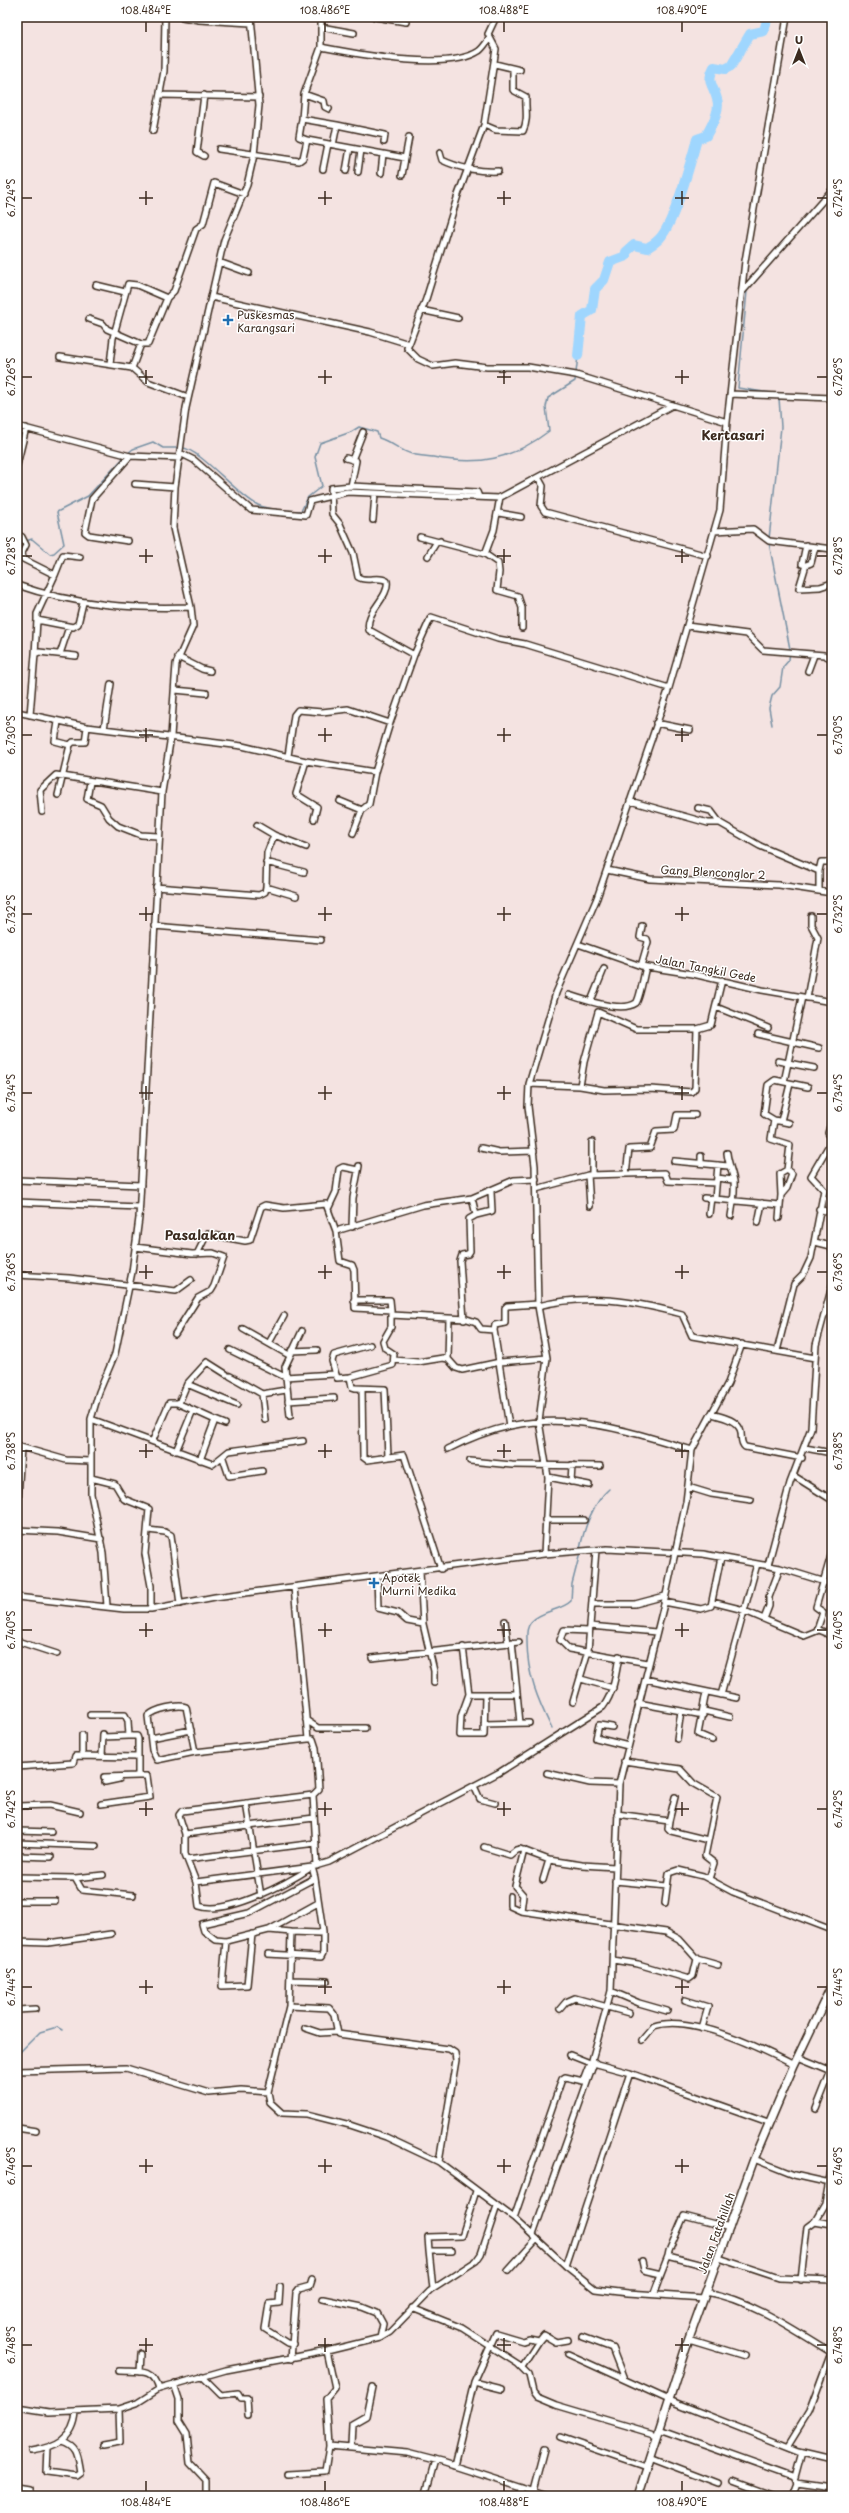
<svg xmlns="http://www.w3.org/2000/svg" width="849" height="2513" font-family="'Playpen Sans',sans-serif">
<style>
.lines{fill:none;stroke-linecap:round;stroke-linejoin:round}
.stream{stroke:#7791a4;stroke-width:1.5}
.river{stroke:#9fd6fe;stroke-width:10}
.street-casing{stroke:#3b2a1e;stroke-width:8}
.secondary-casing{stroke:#3b2a1e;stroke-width:10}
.street{stroke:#fff;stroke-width:5}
.secondary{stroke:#fff;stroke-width:7}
.ticks{fill:none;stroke:#3b2a1e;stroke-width:1.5}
.poi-dot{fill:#1f6fb2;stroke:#fff;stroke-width:1.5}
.labels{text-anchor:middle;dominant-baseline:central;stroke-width:3;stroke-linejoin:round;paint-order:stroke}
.poi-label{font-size:11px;fill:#3b2a1e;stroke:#fff;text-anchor:start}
.street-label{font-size:11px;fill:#3b2a1e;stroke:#fff}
.quarter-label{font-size:13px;font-weight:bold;fill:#3b2a1e;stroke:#fff}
.neatline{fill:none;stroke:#3b2a1e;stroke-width:1.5}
.ticks-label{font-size:10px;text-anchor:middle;fill:#3b2a1e}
</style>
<rect width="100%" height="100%" fill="#f4e3e1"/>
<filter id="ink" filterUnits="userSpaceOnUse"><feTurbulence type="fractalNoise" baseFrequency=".025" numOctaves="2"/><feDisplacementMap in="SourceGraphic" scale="8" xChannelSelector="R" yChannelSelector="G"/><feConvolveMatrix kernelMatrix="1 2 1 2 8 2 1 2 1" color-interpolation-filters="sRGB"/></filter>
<g filter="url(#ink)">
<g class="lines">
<!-- stream -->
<path class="stream" d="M778 394 738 388 747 291 829 197
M182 448C199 448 238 496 258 505 270 510 288 511 301 511L308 497 322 486 315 457 320 443 351 432 359 427 377 432 379 438C392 442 400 451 412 454 419 456 426 456 433 457 479 466 511 460 549 431L546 407 548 398 575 381 578 356
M128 453 133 449 153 442 163 448H178
M769 539 781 427 779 398
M26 541 32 539 50 554 54 553 64 544 57 512 88 496 125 456
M769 543 790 649 789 660 783 667 780 687 772 696 769 708 772 725
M17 544 23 542
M580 1549C584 1528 593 1503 609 1489
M552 1729C538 1700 527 1675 527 1642 527 1634 526 1628 531 1622 542 1610 561 1611 571 1601L572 1584 580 1553
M17 2055 40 2032 57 2027 62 2030"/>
<!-- river -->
<path class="river" d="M578 356 582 316 592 310 595 289 604 280 610 262 626 256V252L634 245 647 248C650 246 654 244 657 241 673 229 691 161 697 139L706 136C711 126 721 111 717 99 713 84 706 83 714 67L725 69 731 66 750 34 764 31 767 20 765 17"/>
<defs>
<path id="street" d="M182 17 199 20 251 23
M375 17 406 22
M321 27 354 33
M321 47C358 54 447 72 479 51 483 48 486 43 489 39
M495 64 520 70
M304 94 324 101 325 107 329 109
M162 95 259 97
M302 119 304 94 321 47V17
M484 125 496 130 523 131C529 118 525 109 526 97L513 90V69
M153 131 164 71 165 17
M307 140 299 137 302 119 337 125
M333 145 337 125 385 135 384 142
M219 149 299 161 303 158 307 140 405 158
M440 153 442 160C458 168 480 172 498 171
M204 156 197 152 204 95
M323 169 328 144
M346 171 350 148
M358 172 361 150
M381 173 383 154
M402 175 409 137
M219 262 249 273
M96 285 125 292
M742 292 832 190
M211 297 370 332 409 344 407 348 418 359 433 366 455 363 487 367H528L576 375 727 422
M421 310 458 318
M89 319 103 324 107 329 141 344
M409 344 426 299 458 195 484 125 496 49 488 34 496 17
M60 357 132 368 148 382 188 397
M110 364 113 338 128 284 137 285 167 298
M132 368 141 344H148L167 298 174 291 196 229 203 224 214 183 244 194
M730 394 832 398
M17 426 130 456 180 458
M180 453 194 460 251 510 306 515 310 501 347 492 499 498 538 477 543 486 541 506 545 512 708 556
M346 458 356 461 351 486
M352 460 363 432
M17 465 26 428
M538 477 673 405
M135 484 175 487
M500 497 494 530 485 554 498 563 499 572 497 590 518 596 522 608V628
M499 513 521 517
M373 520 375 494
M714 531 753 529 769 541 832 549
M17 534 22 537 26 545 22 553 23 559 55 575 63 555 80 557
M420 537 485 554
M128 541 89 535 85 532 92 499 130 456
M806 545 802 564 806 565 799 588 820 587 832 583
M428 556 436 543 440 541
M806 565 811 563 815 547
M55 575 37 614V620L73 627 78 624 83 603
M17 585C74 605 131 609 191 607
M687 626 747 634 763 650 824 655 832 659
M35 654 37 620
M60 654 69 627
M414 655 369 630C364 612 390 598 387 581 378 575 367 583 358 577L353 553 340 524 332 514 331 488 351 486 477 492 479 497
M178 657 202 669 210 671
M808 671 814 655
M175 690 206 693
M17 712 87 727 242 746 306 761 375 772
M30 715 35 654 39 652 76 656
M58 722 55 741 70 745
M656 723 690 730
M104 729 111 684
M288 756 294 715 298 710 322 712 348 709 390 723
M306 761 296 794 317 807 314 819
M90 782 87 799 101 805 109 818 118 826 141 835 158 836
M58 795 70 745 73 742H85L87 727
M340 801 362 810
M630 801 708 823H720
M698 808 711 811 720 823 760 846 819 871V891
M42 812 40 790 56 775 162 792
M257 825 274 835
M353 833 362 810 369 804 375 772 390 723 414 655 431 617 498 639 525 644 669 688
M266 862 304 872
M607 870 650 879 779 885 832 893
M819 871 821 862H832
M156 887 259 895 265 892 266 887 267 853 274 835 306 847
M266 887 296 896
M154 926 321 940
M578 944 641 966 693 974 762 990 832 1002
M641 966 648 942 647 939 640 937 642 926
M569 995C584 1000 622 1013 636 1003 640 999 644 973 646 967
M807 998 818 938 811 925V916
M591 1001 604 969
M716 1007 768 1028
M758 1034 819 1048
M778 1061 814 1068
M784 1082 802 997
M529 1084 580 1086 604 1090 650 1089 692 1092 695 1088 697 1029 711 1025 722 980
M580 1086 584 1062 598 1012 636 1029H697
M832 1119 828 1133 832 1139
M774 1120 771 1139 790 1145 787 1170
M781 1121 790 1084
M789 1123 774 1120 764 1114 768 1085 775 1080 808 1087
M592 1142V1174
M481 1148 499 1152 534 1151
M727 1153C728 1163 732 1171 734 1181 735 1193 733 1204 731 1216
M674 1161 728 1166
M701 1163V1156
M787 1170 792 1174 787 1188 781 1195 780 1174Z
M626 1174 629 1149 650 1148 656 1131 674 1130 677 1115H695
M588 1175 590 1206
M717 1178 733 1180
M17 1180 141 1185
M536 1189 588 1175 665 1173 668 1181 716 1183
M704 1198 780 1205
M715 1198 718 1165
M17 1202 139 1207
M329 1207 336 1192 339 1169 343 1167 358 1170
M819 1209 832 1213
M709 1214 711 1198
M476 1215 492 1211 491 1192
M779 1218 781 1195
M758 1223 762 1203
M352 1227 353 1198 359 1166
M336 1231 340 1261 352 1265 354 1270 355 1308 391 1310V1327L383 1341 385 1348 394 1354 393 1365 350 1377
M832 1239V1250
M815 1242 831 1246
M135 1247 192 1254 213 1253 224 1257 214 1286 211 1291 198 1298 175 1334
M197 1254 207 1234 245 1241 250 1240 261 1207 265 1205 284 1208 326 1204 336 1231 423 1205 472 1198 514 1180 536 1179
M17 1275 69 1278 176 1291 191 1280
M354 1300H390L391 1310
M538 1306C588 1293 633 1301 682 1314L692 1336 815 1358
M391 1315 467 1319 476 1322 481 1329 494 1330 495 1325 505 1323V1308L507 1306 538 1304
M464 1320 460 1261 462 1255 468 1254 470 1251 469 1219 476 1215 472 1198
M243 1329 289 1355
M494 1330 509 1426
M269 1343 284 1316
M742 1344 728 1383 692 1450 686 1502 664 1604 619 1784 611 1991 592 2060 597 2064 630 2073 768 2122
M370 1345 334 1355 332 1361 337 1378 350 1377 352 1387 355 1388 385 1389 388 1456
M230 1350 285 1377 334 1374
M291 1351 317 1350
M777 1351 794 1284 803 1275 811 1258 824 1190 811 1176 832 1140
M448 1359 449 1319
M394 1360 418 1362 443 1358 448 1359 456 1368 462 1370 500 1362 547 1358
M230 1376 262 1394 286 1390
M187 1384 237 1405
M362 1389 363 1457 367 1460 404 1455 441 1569
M262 1394 265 1420
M288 1401 334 1398
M179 1403 187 1384 207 1362 226 1374
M193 1410 215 1420 200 1460
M712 1414C722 1417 735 1419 740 1429 743 1435 739 1442 745 1447L802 1458
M290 1416 285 1367 302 1331
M91 1419 213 1464 229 1451 303 1441
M215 1420 225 1424
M153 1440 169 1403H177L193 1410 176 1451
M17 1446 66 1460 90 1461
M805 1448 832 1453
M448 1449C537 1403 601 1422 692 1450
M223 1458 229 1476 262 1471
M470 1461 512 1465 600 1466
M794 1476 832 1500
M548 1477 589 1485
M91 1478 115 1484 124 1499 149 1509 145 1554 151 1586V1609
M571 1482 572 1465
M688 1487 711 1494 751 1500
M17 1518 21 1447
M545 1520H584
M17 1530 58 1532 101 1539
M148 1530 165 1532 171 1535 180 1604
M544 1554 548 1477 539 1421 547 1358 538 1306 535 1166 528 1106 529 1084 556 993 597 898 669 688 720 510 727 422 745 261 787 17
M768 1565 790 1483 811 1428 816 1345 832 1286
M420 1572 423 1624 434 1671V1683
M377 1577 378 1608 398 1613 407 1621 423 1624
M294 1587 308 1739H313L316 1748 319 1789 313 1795 317 1866
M17 1597 124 1609H151L215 1597 544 1554 607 1549 703 1554 780 1568 832 1584
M664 1602 701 1609 711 1606 721 1557
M712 1602 740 1609 804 1636 819 1630 832 1635
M593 1604H635L665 1596
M107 1606 103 1553 91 1494V1419L99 1392 115 1354 132 1272 139 1218 162 792 171 736 176 664 193 626 191 607 173 528 175 487 186 408 224 240 247 185 254 155 259 105 251 17
M764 1619 769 1606V1597L780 1568
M505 1621 508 1643
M590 1626 656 1632
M817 1630 823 1612 816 1607 832 1552
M589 1631 564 1630 560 1640 569 1649 648 1663
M827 1634 832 1623
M17 1641 57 1654
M512 1642 520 1723
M463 1647 469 1694
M372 1658 519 1642
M581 1679 613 1688
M645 1679 737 1698
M17 1680V1722
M706 1692 698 1734 712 1740
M485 1695 484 1735H460L461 1716 469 1694H516
M721 1695 757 1564
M573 1702 588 1651 596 1550
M638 1703 703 1715
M704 1711 730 1717
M90 1715H125L128 1721 129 1736H137L138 1739V1776L104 1777
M306 1720 318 1728H365
M484 1724 529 1723
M612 1727 599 1725 596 1738 628 1746
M103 1737 129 1736
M151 1738 191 1730
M677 1739 681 1711
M195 1752 186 1707C178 1704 155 1709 148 1716L152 1750 157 1760 195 1752 308 1739
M82 1756V1735
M102 1756 103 1734
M624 1761 680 1769 694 1784 717 1797 705 1856 714 1863 709 1879
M17 1767 73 1763 75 1756 138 1757
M547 1773 590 1783 619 1784
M105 1782 119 1779
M474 1786 480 1799 495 1803
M313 1795 182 1811 179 1815 185 1834V1854L196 1882 199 1906C227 1916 288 1883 312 1867L315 1878
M246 1803 261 1896
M101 1804 150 1797 147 1776H135
M17 1806 50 1805 80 1812
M617 1814 669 1821 675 1797
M669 1821 668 1828 671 1831 708 1840
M17 1831 51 1832
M185 1834 314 1818
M17 1843 96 1846
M484 1847 510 1855 516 1850 520 1849 549 1860 582 1865 615 1867
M17 1856 51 1857
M187 1859 316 1843
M17 1877 75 1878 82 1890 133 1895
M75 1878 103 1875
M543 1880 549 1860
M615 1881 667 1886
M196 1882 312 1867 329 1862 500 1772 603 1707C614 1692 616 1674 619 1656
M510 1896V1906L521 1911 666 1932 679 1939 697 1959 718 1965
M17 1901H55
M665 1903 669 1873 678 1870 703 1876 733 1892 832 1930
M521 1911 523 1895 515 1886 524 1850
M269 1930 291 1932 289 2006 329 2008 334 2014 338 2034 449 2049 455 2053 456 2060 439 2162
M291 1932 319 1933 323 1931 315 1878 249 1913 202 1924 204 1931 216 1940 226 1941 269 1930 318 1903
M226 1941 222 1986 247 1985 252 1934
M17 1942 48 1943 111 1934
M268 1954 321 1957 323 1953V1931
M613 1960 638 1964 689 1979 693 1976 697 1959
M290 1980 327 1981
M611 1991 639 2003 667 2011
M685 2000 708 2007 702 2028
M560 2009 566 2002 575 1998 629 2013
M17 2010 35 2009
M305 2028 320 2033 336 2032
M642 2040 654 2026C690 2014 761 2048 794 2065
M798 2057 832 2071
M17 2071 126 2068 209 2093 241 2090 268 2092 270 2102 282 2113 307 2114 350 2125 386 2137 439 2162 514 2218 566 2266 595 2289 628 2293 704 2298
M268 2092 289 2006
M816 2109 831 2071
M17 2128 36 2131
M754 2159 794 2175 830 2183
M514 2218 562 2079 565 2077 583 2081 590 2063 570 2055
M815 2221 832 2224
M533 2235 594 2063
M429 2251 433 2289
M452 2251H429L428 2237 462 2236 476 2191
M719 2258 779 2278 832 2280
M642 2261 644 2270 661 2274 654 2293
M566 2266 630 2073
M715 2268 668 2256 669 2251 684 2216 730 2228
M508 2271 537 2239
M661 2274 668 2256
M801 2280 807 2227 815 2221 825 2204 832 2164
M280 2287 279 2303 269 2304 265 2329 287 2343 293 2344
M706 2292C751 2300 793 2329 832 2353
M323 2299 362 2307 377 2313 383 2324 380 2338
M412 2308 462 2328 518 2364 529 2375 533 2392 537 2397 556 2405 657 2435
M582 2337 612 2348 624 2379
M689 2339 745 2356
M327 2351 335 2388 326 2399 329 2446 407 2453 442 2462 547 2496
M568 2354 669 2400 798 2451 832 2459
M291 2359 296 2293 299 2289 310 2286 312 2280
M522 2367 539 2341
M119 2371C138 2372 154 2367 159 2389
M140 2372 141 2354
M202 2376 221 2395 238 2393 241 2398H247L248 2415
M474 2382 502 2389
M174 2384 179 2399V2421L187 2434 190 2463 206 2480V2496
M17 2407 49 2412 119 2409 137 2403 159 2389 226 2370 327 2351 380 2338 390 2332 430 2291 476 2261 481 2254 497 2206
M659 2429 793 2477 796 2483 791 2496
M560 2437 647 2467
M103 2445 120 2442 119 2409
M788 2446 809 2412 831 2353
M351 2447 352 2424 366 2416 372 2387
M48 2448 47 2472 77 2476 81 2473C78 2458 79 2446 62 2441
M31 2451C56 2447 74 2439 76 2412
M650 2457 718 2483
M454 2466 474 2382 496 2333 523 2341 529 2339 539 2341 544 2335 556 2342 568 2340
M288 2474 325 2472 329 2446
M795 2478 802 2452
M733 2481 774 2496
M796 2483 832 2488
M17 2487 29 2489
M533 2491 544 2449
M425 2496 435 2460
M520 2496 523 2488"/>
<path id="secondary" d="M638 2496 686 2347 754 2159 794 2065 832 1985"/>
</defs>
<!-- street casing -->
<use href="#street" class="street-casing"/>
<!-- secondary casing -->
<use href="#secondary" class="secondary-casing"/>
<!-- street -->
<use href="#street" class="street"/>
<!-- secondary -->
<use href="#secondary" class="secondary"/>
</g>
</g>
<!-- ticks -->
<path class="ticks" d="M146 22V32M325 22V32M504 22V32M682 22V32M146 191V205M325 191V205M504 191V205M682 191V205M22 198H32M139 198H153M318 198H332M497 198H511M675 198H689M817 198H827M146 370V384M325 370V384M504 370V384M682 370V384M22 377H32M139 377H153M318 377H332M497 377H511M675 377H689M817 377H827M146 549V563M325 549V563M504 549V563M682 549V563M22 556H32M139 556H153M318 556H332M497 556H511M675 556H689M817 556H827M146 728V742M325 728V742M504 728V742M682 728V742M22 735H32M139 735H153M318 735H332M497 735H511M675 735H689M817 735H827M146 907V921M325 907V921M504 907V921M682 907V921M22 914H32M139 914H153M318 914H332M497 914H511M675 914H689M817 914H827M146 1086V1100M325 1086V1100M504 1086V1100M682 1086V1100M22 1093H32M139 1093H153M318 1093H332M497 1093H511M675 1093H689M817 1093H827M146 1265V1279M325 1265V1279M504 1265V1279M682 1265V1279M22 1272H32M139 1272H153M318 1272H332M497 1272H511M675 1272H689M817 1272H827M146 1444V1458M325 1444V1458M504 1444V1458M682 1444V1458M22 1451H32M139 1451H153M318 1451H332M497 1451H511M675 1451H689M817 1451H827M146 1623V1637M325 1623V1637M504 1623V1637M682 1623V1637M22 1630H32M139 1630H153M318 1630H332M497 1630H511M675 1630H689M817 1630H827M146 1802V1816M325 1802V1816M504 1802V1816M682 1802V1816M22 1809H32M139 1809H153M318 1809H332M497 1809H511M675 1809H689M817 1809H827M146 1980V1994M325 1980V1994M504 1980V1994M682 1980V1994M22 1987H32M139 1987H153M318 1987H332M497 1987H511M675 1987H689M817 1987H827M146 2159V2173M325 2159V2173M504 2159V2173M682 2159V2173M22 2166H32M139 2166H153M318 2166H332M497 2166H511M675 2166H689M817 2166H827M146 2338V2352M325 2338V2352M504 2338V2352M682 2338V2352M22 2345H32M139 2345H153M318 2345H332M497 2345H511M675 2345H689M817 2345H827M146 2481V2491M325 2481V2491M504 2481V2491M682 2481V2491"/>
<!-- markers -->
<g class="poi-dot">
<path d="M226 314h4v4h4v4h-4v4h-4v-4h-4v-4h4z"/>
<path d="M372 1577h4v4h4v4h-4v4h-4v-4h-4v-4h4z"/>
</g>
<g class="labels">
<!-- poi labels -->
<g class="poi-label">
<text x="237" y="314">Puskesmas<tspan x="237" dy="13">Karangsari</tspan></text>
<text x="382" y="1577">Apotek<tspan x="382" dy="13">Murni Medika</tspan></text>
</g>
<!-- street labels -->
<g class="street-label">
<text transform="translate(713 872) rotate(3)">Gang Blenconglor 2</text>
<text transform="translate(706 968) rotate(11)">Jalan Tangkil Gede</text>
<text transform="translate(716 2233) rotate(-70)">Jalan Fatahillah</text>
</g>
<!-- quarter labels -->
<g class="quarter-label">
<text x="733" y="434">Kertasari</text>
<text x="200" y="1234">Pasalakan</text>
</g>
</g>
<!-- margin -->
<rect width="849" height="2513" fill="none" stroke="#fff" stroke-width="44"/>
<!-- north arrow -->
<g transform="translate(799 50)" stroke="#ffffff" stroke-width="3" paint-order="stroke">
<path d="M0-3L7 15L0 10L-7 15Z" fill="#3b2a1e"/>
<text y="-6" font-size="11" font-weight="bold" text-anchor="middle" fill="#3b2a1e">U</text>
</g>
<rect x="22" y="22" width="805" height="2469" class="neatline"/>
<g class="ticks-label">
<text x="146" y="14">108.484°E</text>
<text x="325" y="14">108.486°E</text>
<text x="504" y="14">108.488°E</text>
<text x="682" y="14">108.490°E</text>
<text transform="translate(11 198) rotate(-90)" y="4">6.724°S</text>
<text transform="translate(838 198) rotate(-90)" y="4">6.724°S</text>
<text transform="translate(11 377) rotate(-90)" y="4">6.726°S</text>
<text transform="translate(838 377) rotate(-90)" y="4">6.726°S</text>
<text transform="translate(11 556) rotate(-90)" y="4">6.728°S</text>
<text transform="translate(838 556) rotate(-90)" y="4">6.728°S</text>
<text transform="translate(11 735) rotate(-90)" y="4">6.730°S</text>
<text transform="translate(838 735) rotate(-90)" y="4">6.730°S</text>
<text transform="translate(11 914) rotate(-90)" y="4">6.732°S</text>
<text transform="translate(838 914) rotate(-90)" y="4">6.732°S</text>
<text transform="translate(11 1093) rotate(-90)" y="4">6.734°S</text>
<text transform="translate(838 1093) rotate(-90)" y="4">6.734°S</text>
<text transform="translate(11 1272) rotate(-90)" y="4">6.736°S</text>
<text transform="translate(838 1272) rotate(-90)" y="4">6.736°S</text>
<text transform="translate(11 1451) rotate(-90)" y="4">6.738°S</text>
<text transform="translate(838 1451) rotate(-90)" y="4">6.738°S</text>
<text transform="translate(11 1630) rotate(-90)" y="4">6.740°S</text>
<text transform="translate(838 1630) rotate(-90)" y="4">6.740°S</text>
<text transform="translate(11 1809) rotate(-90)" y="4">6.742°S</text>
<text transform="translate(838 1809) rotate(-90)" y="4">6.742°S</text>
<text transform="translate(11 1987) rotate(-90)" y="4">6.744°S</text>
<text transform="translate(838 1987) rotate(-90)" y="4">6.744°S</text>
<text transform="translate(11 2166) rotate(-90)" y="4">6.746°S</text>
<text transform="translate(838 2166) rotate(-90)" y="4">6.746°S</text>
<text transform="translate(11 2345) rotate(-90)" y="4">6.748°S</text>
<text transform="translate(838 2345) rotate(-90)" y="4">6.748°S</text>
<text x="146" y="2506">108.484°E</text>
<text x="325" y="2506">108.486°E</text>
<text x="504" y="2506">108.488°E</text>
<text x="682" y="2506">108.490°E</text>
</g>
</svg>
